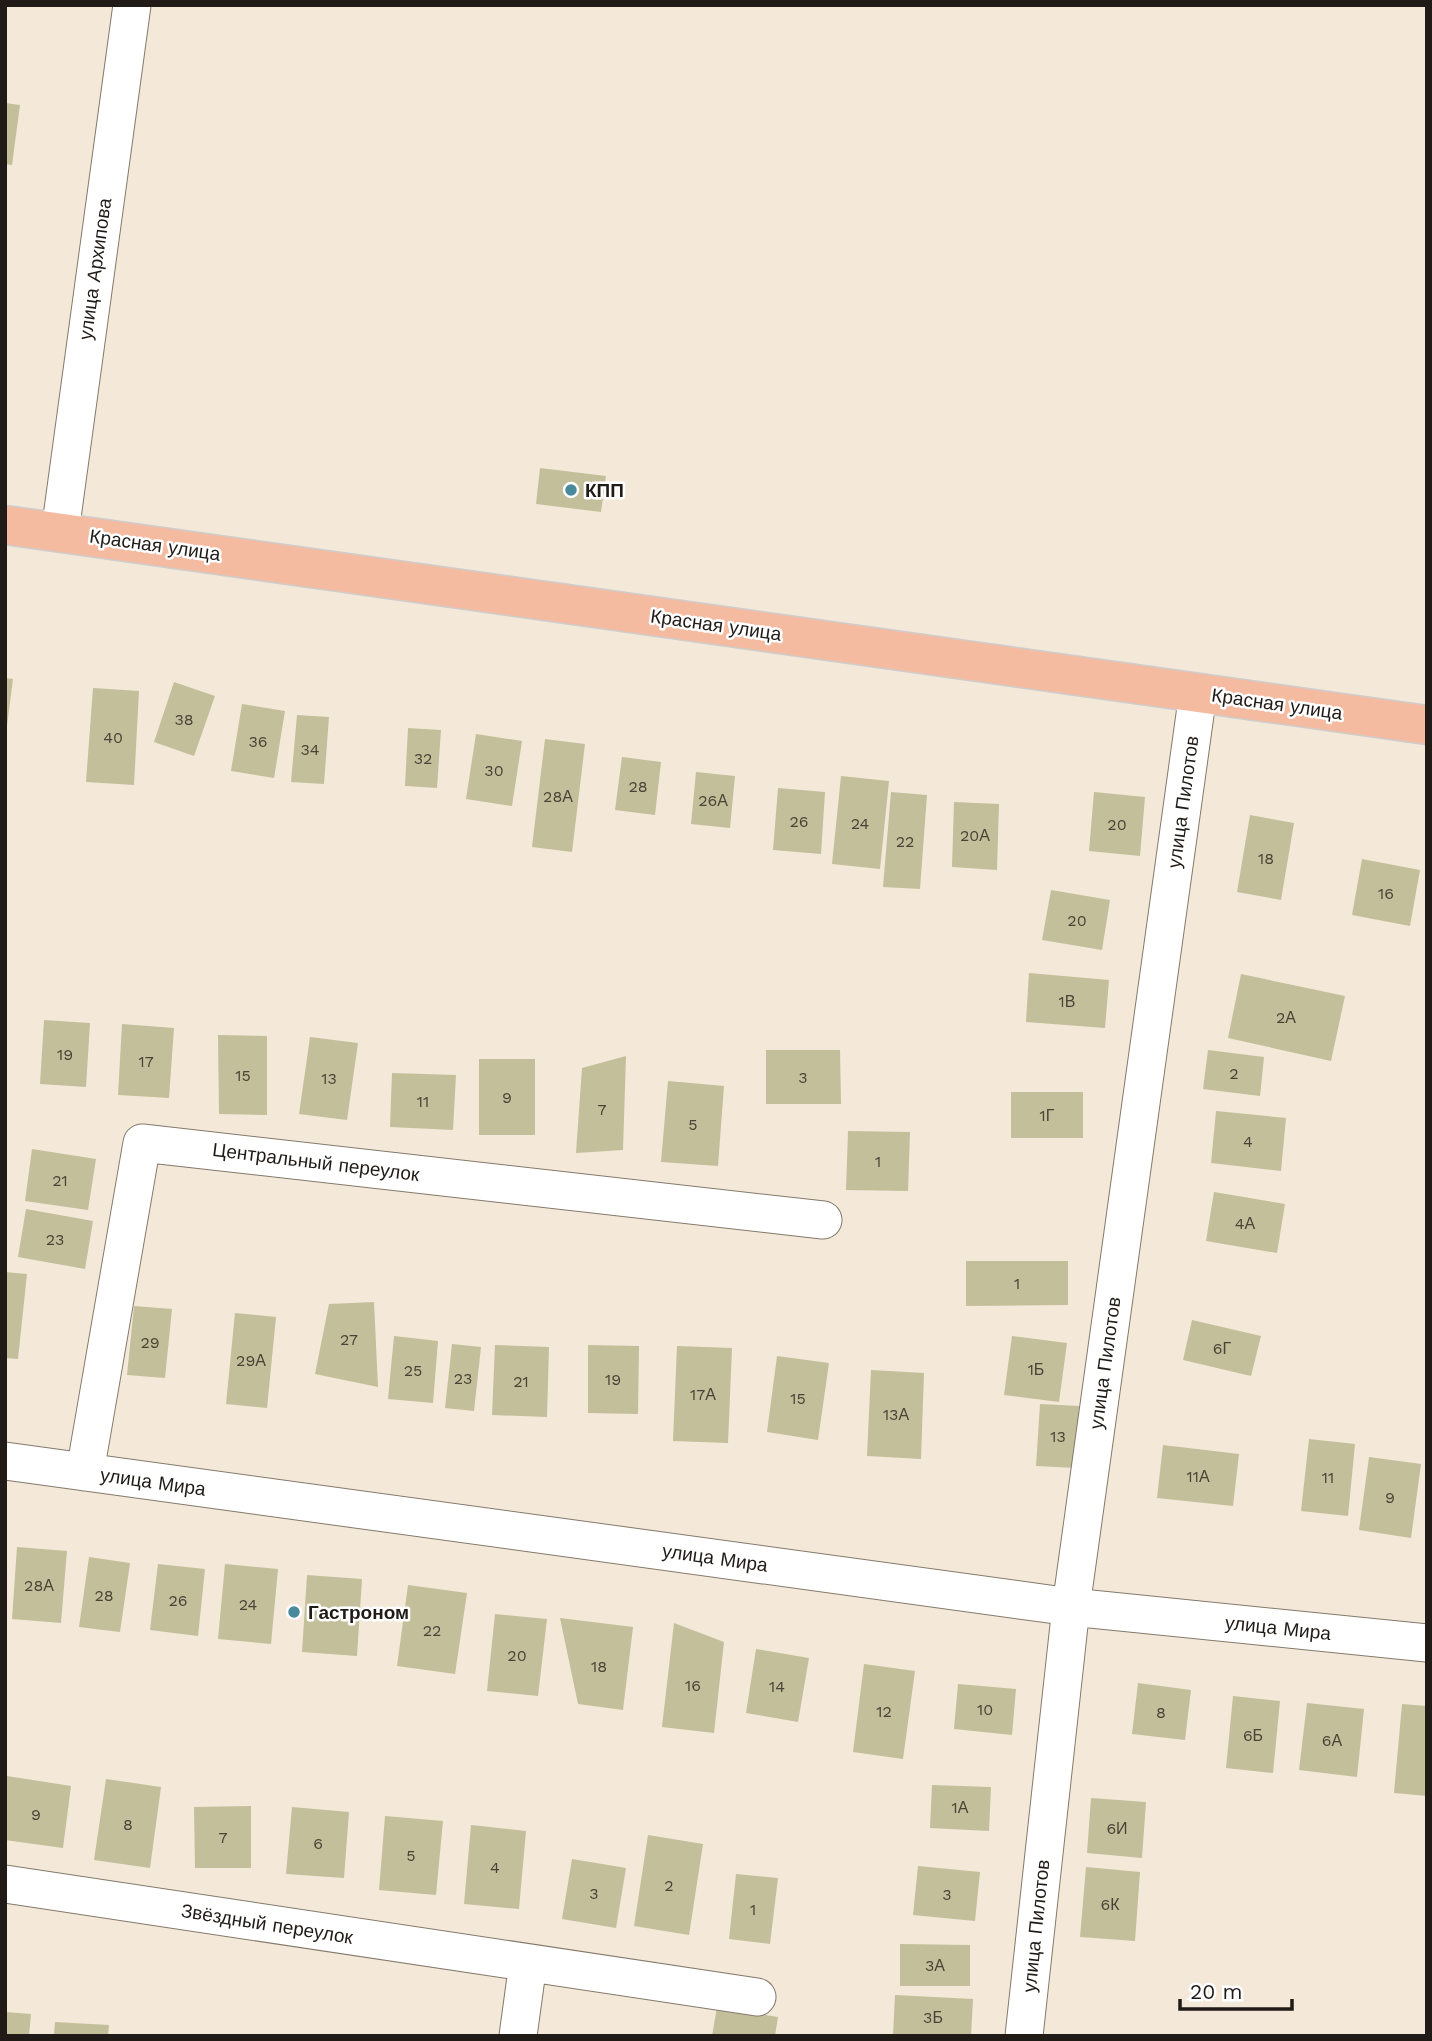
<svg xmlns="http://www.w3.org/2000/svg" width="1432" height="2041" font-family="'Work Sans',sans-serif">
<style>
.building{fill:#c3bf9a}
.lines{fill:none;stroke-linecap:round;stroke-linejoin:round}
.minor-casing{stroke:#84796b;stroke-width:39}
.major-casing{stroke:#cecdcc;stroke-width:41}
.minor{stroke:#fff;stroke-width:37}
.major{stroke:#f4bba1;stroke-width:38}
.poi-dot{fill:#48899b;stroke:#fff;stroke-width:2.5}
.labels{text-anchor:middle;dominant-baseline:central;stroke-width:5;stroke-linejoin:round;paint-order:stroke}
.number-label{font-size:16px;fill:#494437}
.street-label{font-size:19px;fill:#201b16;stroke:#fff}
.poi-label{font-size:19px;font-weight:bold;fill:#201b16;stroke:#fff;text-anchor:start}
</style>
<rect width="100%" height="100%" fill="#f4e8d9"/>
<!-- building -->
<path class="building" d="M5 103 20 105 12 165 5 164Z
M540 468 606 476 601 512 536 504Z
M5 678 13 679 7 726H5Z
M174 682 215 696 194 756 154 742Z
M93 688 139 691 134 785 86 782Z
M242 704 285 711 274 778 231 771Z
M297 715 329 717 324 784 291 782Z
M408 728 441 730 437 788 405 786Z
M476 734 522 741 512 806 466 799Z
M545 739 585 744 572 852 532 847Z
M622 757 661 762 655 815 615 810Z
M696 772 735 776 730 828 691 824Z
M841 776 889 781 880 869 832 864Z
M778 788 825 792 821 854 773 850Z
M891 792 927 795 920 889 883 887Z
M1094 792 1145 797 1140 856 1089 851Z
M954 802 999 804 997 870 952 867Z
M1250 815 1294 823 1281 900 1237 892Z
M1362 859 1420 870 1410 926 1352 915Z
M1051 890 1110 900 1102 950 1042 940Z
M1029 973 1109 980 1105 1028 1026 1022Z
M1241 974 1345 996 1331 1061 1228 1038Z
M44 1020 90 1023 86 1087 40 1084Z
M122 1024 174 1028 169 1098 118 1095Z
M218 1035 267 1036V1115L219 1114Z
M310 1037 358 1043 347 1120 299 1114Z
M766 1050H840L841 1104H766Z
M1208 1050 1264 1057 1260 1096 1203 1089Z
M626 1056 623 1150 576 1153 582 1068Z
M479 1059H535V1135H479Z
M392 1073 456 1075 453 1130 390 1127Z
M668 1081 724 1086 718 1166 661 1162Z
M1011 1092H1083V1138H1011Z
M1216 1111 1286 1118 1281 1171 1211 1163Z
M848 1131 910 1132 908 1191 846 1190Z
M32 1149 96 1159 88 1210 25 1201Z
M1214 1192 1285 1204 1277 1253 1206 1241Z
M26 1209 93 1221 85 1269 18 1257Z
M966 1261H1068V1305L966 1306Z
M5 1272 27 1274 18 1359 5 1358Z
M374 1302 378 1387 315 1374 329 1304Z
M134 1306 172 1309 165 1378 127 1375Z
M235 1313 276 1317 267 1408 226 1404Z
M1192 1320 1261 1336 1251 1376 1183 1360Z
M394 1336 438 1341 433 1403 388 1399Z
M1012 1336 1067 1343 1059 1402 1004 1395Z
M452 1344 481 1347 474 1411 445 1408Z
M495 1345 549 1347 547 1417 492 1415Z
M588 1345 639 1346 638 1414 588 1413Z
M677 1346 732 1348 728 1443 673 1441Z
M777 1356 829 1363 818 1440 767 1432Z
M871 1370 924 1373 921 1459 867 1456Z
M1040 1404 1079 1406 1076 1468 1036 1466Z
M1309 1439 1355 1444 1348 1516 1301 1511Z
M1163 1445 1239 1454 1233 1506 1157 1498Z
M1369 1457 1421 1464 1411 1538 1359 1530Z
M17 1547 67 1551 61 1623 12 1619Z
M89 1557 130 1563 120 1632 79 1627Z
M158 1564 205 1569 198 1636 150 1630Z
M225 1564 278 1569 271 1644 218 1639Z
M307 1575 362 1579 357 1656 302 1652Z
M408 1585 467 1593 455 1674 397 1666Z
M495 1614 547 1619 538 1696 487 1691Z
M560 1618 633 1627 623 1710 578 1704Z
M674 1623 724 1642 714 1733 662 1727Z
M756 1649 809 1658 798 1722 746 1713Z
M864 1664 915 1671 903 1759 853 1752Z
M1138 1683 1191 1690 1185 1740 1132 1734Z
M958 1684 1016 1689 1012 1735 954 1729Z
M1233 1696 1280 1701 1273 1773 1226 1768Z
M1307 1703 1364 1709 1357 1777 1299 1770Z
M1402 1704 1427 1706V1796L1394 1793Z
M7 1776 71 1786 63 1848 5 1840Z
M106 1779 161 1787 150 1868 94 1860Z
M932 1785 991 1787 989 1831 930 1828Z
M1091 1798 1146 1802 1142 1858 1087 1853Z
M251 1806V1868H195L194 1807Z
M292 1807 349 1812 344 1878 286 1874Z
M385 1816 443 1821 436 1895 379 1890Z
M471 1825 526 1831 519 1909 464 1904Z
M648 1835 703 1844 689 1935 634 1926Z
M572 1859 626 1868 616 1928 562 1919Z
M918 1866 980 1872 975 1921 913 1915Z
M1086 1867 1140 1872 1135 1941 1080 1937Z
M736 1874 778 1878 770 1944 729 1939Z
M900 1944 970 1945V1986H900Z
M895 1995 973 1999 971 2036H893Z
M717 2007 778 2017 775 2036H712Z
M5 2012 31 2014 29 2036H5Z
M55 2022 109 2025 108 2036H54Z"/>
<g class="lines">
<defs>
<path id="minor" d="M60 532 132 5
M5 1461 1071 1607 1427 1643
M85 1472 142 1143 823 1220
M5 1884 757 1997
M518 2036 528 1963
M1024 2036 1071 1607 1198 693"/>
<path id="major" d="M5 525 1427 725"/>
</defs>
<!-- minor casing -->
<use href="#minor" class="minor-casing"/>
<!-- major casing -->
<use href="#major" class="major-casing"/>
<!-- minor -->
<use href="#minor" class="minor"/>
<!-- major -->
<use href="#major" class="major"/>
</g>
<!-- markers -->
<g class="poi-dot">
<circle cx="571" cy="490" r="7"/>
<circle cx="294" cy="1612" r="7"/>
</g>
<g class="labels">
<!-- number labels -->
<g class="number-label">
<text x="184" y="719">38</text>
<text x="113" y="737">40</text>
<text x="258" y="741">36</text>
<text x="310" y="749">34</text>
<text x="423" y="758">32</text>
<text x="494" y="770">30</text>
<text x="638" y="786">28</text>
<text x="558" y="796">28А</text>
<text x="713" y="800">26А</text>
<text x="799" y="821">26</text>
<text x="860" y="823">24</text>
<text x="1117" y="824">20</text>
<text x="975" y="835">20А</text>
<text x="905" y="841">22</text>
<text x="1266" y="858">18</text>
<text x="1386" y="893">16</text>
<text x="1077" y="920">20</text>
<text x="1067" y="1001">1В</text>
<text x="1286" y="1017">2А</text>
<text x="65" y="1054">19</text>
<text x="146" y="1061">17</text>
<text x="1234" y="1073">2</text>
<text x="243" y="1075">15</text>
<text x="803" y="1077">3</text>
<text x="329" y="1078">13</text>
<text x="507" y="1097">9</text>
<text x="423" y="1101">11</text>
<text x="602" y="1109">7</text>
<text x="1047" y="1115">1Г</text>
<text x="693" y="1124">5</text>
<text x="1248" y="1141">4</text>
<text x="878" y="1161">1</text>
<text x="60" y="1180">21</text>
<text x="1245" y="1223">4А</text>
<text x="55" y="1239">23</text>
<text x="1017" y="1283">1</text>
<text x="349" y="1339">27</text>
<text x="150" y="1342">29</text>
<text x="1222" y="1348">6Г</text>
<text x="251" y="1360">29А</text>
<text x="1036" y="1369">1Б</text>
<text x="413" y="1370">25</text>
<text x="463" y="1378">23</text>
<text x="613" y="1379">19</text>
<text x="521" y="1381">21</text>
<text x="703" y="1394">17А</text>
<text x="798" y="1398">15</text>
<text x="896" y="1414">13А</text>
<text x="1058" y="1436">13</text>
<text x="1198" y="1476">11А</text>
<text x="1328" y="1477">11</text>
<text x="1390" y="1497">9</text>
<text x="39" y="1585">28А</text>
<text x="104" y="1595">28</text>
<text x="178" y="1600">26</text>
<text x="248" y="1604">24</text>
<text x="432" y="1630">22</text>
<text x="517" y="1655">20</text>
<text x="599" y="1666">18</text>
<text x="693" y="1685">16</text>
<text x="777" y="1686">14</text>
<text x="985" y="1709">10</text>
<text x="884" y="1711">12</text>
<text x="1161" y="1712">8</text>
<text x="1253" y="1735">6Б</text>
<text x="1332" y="1740">6А</text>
<text x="960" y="1807">1А</text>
<text x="36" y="1814">9</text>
<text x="128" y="1824">8</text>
<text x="1117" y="1828">6И</text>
<text x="223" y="1837">7</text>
<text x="318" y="1843">6</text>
<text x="411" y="1855">5</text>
<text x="495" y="1867">4</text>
<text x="669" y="1885">2</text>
<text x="594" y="1893">3</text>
<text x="947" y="1894">3</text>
<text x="1110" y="1904">6К</text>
<text x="753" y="1909">1</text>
<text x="935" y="1965">3А</text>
<text x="933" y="2017">3Б</text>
</g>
<!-- street labels -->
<g class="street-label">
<text transform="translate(95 269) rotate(-82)">улица Архипова</text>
<text transform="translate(155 545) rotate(8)">Красная улица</text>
<text transform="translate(716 625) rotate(8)">Красная улица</text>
<text transform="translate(1277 704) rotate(8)">Красная улица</text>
<text transform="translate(1183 802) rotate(-82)">улица Пилотов</text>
<text transform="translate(316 1162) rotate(7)">Центральный переулок</text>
<text transform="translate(1105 1363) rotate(-82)">улица Пилотов</text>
<text transform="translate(153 1482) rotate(8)">улица Мира</text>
<text transform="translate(715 1558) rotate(8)">улица Мира</text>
<text transform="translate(1278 1628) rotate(6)">улица Мира</text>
<text transform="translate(267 1924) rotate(9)">Звёздный переулок</text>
<text transform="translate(1036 1926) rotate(-84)">улица Пилотов</text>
</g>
<!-- poi labels -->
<g class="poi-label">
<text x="585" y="490">КПП</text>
<text x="308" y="1612">Гастроном</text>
</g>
</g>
<!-- border -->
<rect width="1432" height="2041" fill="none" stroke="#201b16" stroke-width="14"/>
<!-- scale -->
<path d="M1180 1999v10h112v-10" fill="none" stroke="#201b16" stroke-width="3.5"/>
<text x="1190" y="1999" font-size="21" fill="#201b16" stroke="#ffffff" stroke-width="5" paint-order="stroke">20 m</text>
</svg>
